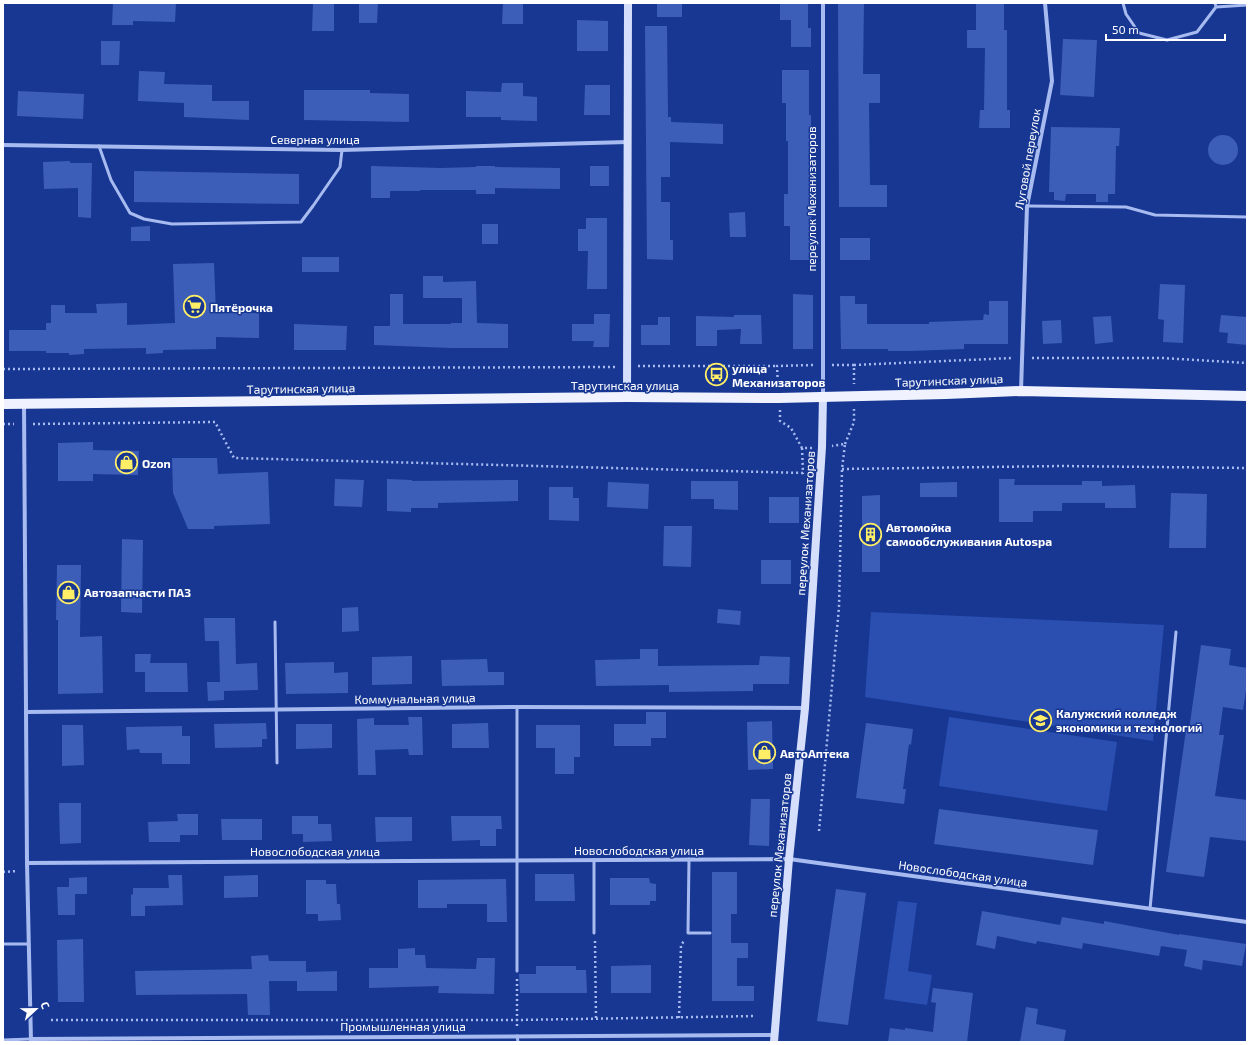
<svg xmlns="http://www.w3.org/2000/svg" width="1250" height="1045" font-family="'Exo 2',sans-serif">
<style>
.green{fill:#2a4fb1}
.building{fill:#3c5eb9}
.lines{fill:none;stroke-linecap:round;stroke-linejoin:round}
.path{stroke:#a7bbf0;stroke-width:2.5;stroke-dasharray:2 3;stroke-linecap:butt}
.lane{stroke:#a7bbf0;stroke-width:3}
.street{stroke:#a7bbf0;stroke-width:4}
.secondary{stroke:#d5dffb;stroke-width:8}
.primary{stroke:#f0f3ff;stroke-width:10}
.labels{text-anchor:middle;dominant-baseline:central;stroke-width:3;stroke-linejoin:round;paint-order:stroke}
.street-label{font-size:12px;fill:#fff;stroke:#173793}
.poi-label{font-size:12px;font-weight:bold;fill:#fff;stroke:#173793;text-anchor:start}
</style>
<rect width="100%" height="100%" fill="#173793"/>
<!-- green -->
<path class="green" d="M871 612 1164 625 1153 741 865 697Z
M949 717 1117 742 1107 811 939 786Z
M898 901 917 903 908 971 932 975 927 1005 884 999Z"/>
<!-- building -->
<path class="building" d="M113 3 157 4V3H176L175 22 133 21V25H112Z
M313 3H334V31H312Z
M359 3H378L377 23H359Z
M503 3H523V24H502Z
M657 3H682V17H657Z
M780 3H808V28H811V47H791V20H780Z
M838 3H864L863 74H880V103H869L870 185H887V207H839Z
M976 3H1004V30H1007V110H1010V128H979L980 110H984L985 48H967V30H976Z
M577 20 608 21V51H577Z
M645 26H667L668 117H671V122L723 124V144L670 142V177H661V202H670V240H673V260L647 259Z
M1063 39 1097 40 1094 97 1060 95Z
M101 41H120L119 65H101Z
M782 70H809V115H811V149H813L811 233H812V260H790V226H784V194H788V141H786V103H782Z
M139 71 165 72 164 84 212 85V101H249V120L184 117V103L138 101Z
M502 83H523V96L537 97V121L501 120V117H466V91L501 92Z
M585 85H610V115H584Z
M304 90H370V93L409 94V122L304 120Z
M18 91 84 94 83 119 17 116Z
M1051 127 1120 128 1119 146H1116L1115 194H1108V202H1096V194H1066L1065 201 1054 200V192H1049Z
M1208 150a15 15 0 1 1 30 0a15 15 0 1 1-30 0Z
M70 161V163H92L91 218 78 217V188L44 189 43 162Z
M371 166 441 168 476 167V166H495V167L560 168V189L495 188V194H476V190H420V191H390V198H371Z
M590 166H609V186H590Z
M134 171 299 174V204L134 202Z
M745 212 746 237H730L729 213Z
M586 218H607V289H587L588 251H578V229H586Z
M482 224H498V244H482Z
M150 226V241H131V227Z
M840 238H870V260H840Z
M302 257H339V272H302Z
M214 263 216 313H259V338L216 337V349L163 350V353L146 354V348L84 349V354L69 355V353H46V351H9V330H46V323H51V305H65V313H97L96 304 127 303V325L175 323 173 264Z
M423 276H443V282L476 281 477 323 508 324V348H451L374 345V326H390V294H403V324H451V323H462V298H423Z
M1160 284 1185 285 1183 343 1163 342 1164 320 1158 319Z
M793 294 813 295V349H793Z
M840 296H855V304H867V324H929V322L983 320 984 314 989 315V301H1008V344H964V349L910 351H888V349H841Z
M594 314H610L609 347H593L594 341H572V324H594Z
M734 315H761L762 344H740L741 329 717 330V346H696V316L734 317Z
M1221 315 1247 317V345L1227 343 1228 333 1219 332Z
M1111 316 1113 342 1095 344 1093 317Z
M658 317H670V345H641V325H658Z
M1061 320 1062 343 1043 344 1042 321Z
M294 324 347 326 346 350H294Z
M93 442V450L139 451 138 475 93 474V481H58V443Z
M172 458H217L218 474 268 472 270 524 214 526V529H188L173 493Z
M335 479 364 480 362 507 334 506Z
M387 479 412 480V481L518 480V501L438 503V508H411V512L387 511Z
M999 479H1015L1014 485H1082V481H1102V486L1135 485 1136 508H1105V503H1062V511H1033V522H999Z
M691 481H738V510L714 509V499H691Z
M608 482 649 484 648 509 607 507Z
M957 482V497H920V483Z
M549 487H573V498H579V521L549 520Z
M1171 493 1207 494 1206 548H1169Z
M880 495V572H862V496Z
M769 497H799V523H769Z
M664 526H692L691 567 663 566Z
M122 539 143 540 142 613 121 612Z
M761 560H791V584H761Z
M57 565H81L80 637 102 636 103 693 58 694V620H56Z
M358 607 359 631 342 632V608Z
M718 609 741 611 740 625 717 623Z
M204 618H235L236 664 257 663 258 690 224 691V700L208 701 207 682H220L219 641H205Z
M1201 645 1231 649 1229 665 1247 668V684L1243 710 1223 707 1219 735H1224L1215 796 1247 800V841L1210 837 1204 877 1166 872 1186 730H1189Z
M640 649H658V666L759 665 760 656 790 657 789 684H753V691L669 692V685L596 686 595 660 640 659Z
M135 654H151L150 663H187L188 692H145V672H135Z
M412 656V684L372 685V657Z
M487 659 488 672H504V685L442 686 441 660Z
M334 662V673L348 672V693L286 694 285 663Z
M646 712H666V738H651V746H614V724H646Z
M408 717H422L423 755H409L408 749 375 750 376 775H358L357 719 374 718V725H409Z
M772 721 773 769 748 770 747 722Z
M266 723 267 739H262V747L215 748 214 724Z
M488 723 489 748H452V724Z
M866 723 913 729 911 745 909 744 903 789H906L904 804 856 798Z
M296 724H332V748L296 749Z
M62 725H83L84 765 62 766Z
M536 725H580V757H574V774H555V748H536Z
M182 726V736H190V764H162V753H140L139 749 127 750 126 727Z
M751 799H770L769 846 749 845Z
M59 803H81V843L60 844Z
M939 809 1098 830 1093 865 934 844Z
M177 814H198V835H180V842H149L148 822 178 821Z
M292 816H318V824H331L332 841 303 842V834H292Z
M451 816H501L502 829H496V846H480V840L452 841Z
M375 817H412V841L376 842Z
M221 819H262V840H222Z
M712 872H737V914H731V943H748V958H737V986H754V1001H712Z
M535 874H574L575 901H535Z
M168 875H182L183 905 145 906V916H131V894L133 895V888H169Z
M258 875V897L224 898V876Z
M87 877V894H75V915H58L57 887H69V878Z
M610 878H649L650 883 656 884V901H650V905H610Z
M506 879 507 922H487V904H447V908H418V880Z
M306 880H326V884H336L337 904H340L341 920 318 921V914H306Z
M836 889 866 893 848 1025 817 1021Z
M982 911 1060 925 1062 917 1104 924V921L1179 935V934L1246 944 1242 966 1203 960 1202 970 1184 966 1187 950 1161 946 1159 956 1083 943 1082 949 1037 941 1036 944 997 936 995 949 976 945Z
M83 939 84 1002H58L57 940Z
M415 948V955H425L426 968 476 969 477 958H495L494 994 438 993 439 986 369 988V968H398V949Z
M268 955 269 961H306V972L337 971V991H297V981H269L270 1015H248L247 994 136 995 135 971 252 969 251 956Z
M651 965V993H611V966Z
M536 966H576V970H586L587 993H520L519 974H536Z
M933 988 973 993 967 1042H888L890 1028 905 1030V1028L933 1032 936 1003 931 1002Z
M1026 1007 1038 1009 1036 1024 1066 1030 1064 1042H1020Z"/>
<g class="lines">
<!-- path -->
<path class="path" d="M1032 358H1162L1247 363
M832 365H854V384
M854 365 1013 358
M638 366H777
M3 369 617 367
M778 387 777 366 813 365
M780 410V421L791 428 802 448
M3 424H14
M33 424 215 422 234 458 803 473 802 448H812
M845 444 854 422V409
M842 469 1062 466 1247 468
M819 831 839 607 842 469 845 444 832 446
M3 872 18 871
M595 941 596 1019
M517 979V1028
M679 1018 681 945 684 941
M51 1020H516L756 1016"/>
<!-- lane -->
<path class="lane" d="M1123 3 1126 14 1139 33 1167 40 1197 32 1216 7
M1215 3 1216 7 1247 5
M99 146 111 180 130 213 144 219 172 224 301 222 313 206 340 167 342 150
M1027 206 1126 207 1155 215 1247 217
M275 622 277 763
M689 859 688 933H710
M594 860V933
M1150 909 1176 632
M3 944H28
M517 971V707
M517 1036 518 1042
M3 1040 31 1039"/>
<!-- street -->
<path class="street" d="M3 145 342 150 628 142
M1021 391 1027 206 1052 81 1045 3
M823 396V3
M24 404 27 863 31 1042
M26 712 517 707 805 708
M27 863 789 859 1247 922
M31 1039 775 1035"/>
<!-- secondary -->
<path class="secondary" d="M627 397 628 3
M774 1042 789 859 805 708 822 447 823 396"/>
<!-- primary -->
<path class="primary" d="M3 404 627 397 779 398 946 394 1021 391 1247 396"/>
</g>
<!-- icons -->
<defs>
<symbol id="supermarket-ring" viewBox="-11 -11 22 22"><circle r="9.5" fill="#173793" stroke="#fe6" stroke-width="1.5"/><path d="M-6-5.5h2.5l.6 2H6L4.5 2H-2.5L-4.4-4H-6ZM-1.5 3.2a1.3 1.3 0 1 0 .1 0ZM3 3.2a1.3 1.3 0 1 0 .1 0Z" fill="#fe6"/></symbol>
<symbol id="bus-ring" viewBox="-11 -11 22 22"><circle r="9.5" fill="#173793" stroke="#fe6" stroke-width="1.5"/><path d="M-5-6H5V4H4V6H2V4H-2V6H-4V4H-5ZM-3.5-4V0h7V-4ZM-3.5 1.2v1.5H-2V1.2ZM2 1.2v1.5H3.5V1.2Z" fill="#fe6"/></symbol>
<symbol id="shop-ring" viewBox="-11 -11 22 22"><circle r="9.5" fill="#173793" stroke="#fe6" stroke-width="1.5"/><path d="M-5-2.5h2.3a2.7 3.5 0 0 1 5.4 0H5L5.5 6h-11ZM-1.5-2.5h3a1.5 2.3 0 0 0-3 0Z" fill="#fe6"/></symbol>
<symbol id="building-ring" viewBox="-11 -11 22 22"><circle r="9.5" fill="#173793" stroke="#fe6" stroke-width="1.5"/><path d="M-4-6H4V6H1V3H-1V6H-4ZM-2.5-4.3h1.7v1.8h-1.7ZM.8-4.3h1.7v1.8H.8ZM-2.5-1h1.7V.8h-1.7ZM.8-1h1.7V.8H.8Z" fill="#fe6"/></symbol>
<symbol id="university-ring" viewBox="-11 -11 22 22"><circle r="9.5" fill="#173793" stroke="#fe6" stroke-width="1.5"/><path d="M0-5L7-2L0 1L-7-2ZM-4 1L0 2.5L4 1V4Q0 6-4 4Z" fill="#fe6"/></symbol>
</defs>
<g fill-rule="evenodd">
<use href="#supermarket-ring" x="182" y="294" width="25" height="25"/>
<use href="#bus-ring" x="704" y="362" width="25" height="25"/>
<use href="#shop-ring" x="114" y="450" width="25" height="25"/>
<use href="#building-ring" x="858" y="522" width="25" height="25"/>
<use href="#shop-ring" x="56" y="580" width="25" height="25"/>
<use href="#university-ring" x="1028" y="708" width="25" height="25"/>
<use href="#shop-ring" x="752" y="740" width="25" height="25"/>
</g>
<g class="labels">
<!-- street labels -->
<g class="street-label">
<text x="315" y="139">Северная улица</text>
<text transform="translate(1027 159) rotate(-80)">Луговой переулок</text>
<text transform="translate(811 199) rotate(-90)">переулок Механизаторов</text>
<text transform="translate(949 380) rotate(-2)">Тарутинская улица</text>
<text x="625" y="385">Тарутинская улица</text>
<text transform="translate(301 388) rotate(-1)">Тарутинская улица</text>
<text transform="translate(805 523) rotate(-86)">переулок Механизаторов</text>
<text transform="translate(415 698) rotate(-1)">Коммунальная улица</text>
<text transform="translate(779 845) rotate(-84)">переулок Механизаторов</text>
<text x="639" y="850">Новослободская улица</text>
<text x="315" y="851">Новослободская улица</text>
<text transform="translate(963 873) rotate(8)">Новослободская улица</text>
<text x="403" y="1026">Промышленная улица</text>
</g>
<!-- poi labels -->
<g class="poi-label">
<text x="210" y="307">Пятёрочка</text>
<text x="732" y="368">улица<tspan x="732" dy="14">Механизаторов</tspan></text>
<text x="142" y="463">Ozon</text>
<text x="886" y="527">Автомойка<tspan x="886" dy="14">самообслуживания Autospa</tspan></text>
<text x="84" y="592">Автозапчасти ПАЗ</text>
<text x="1056" y="713">Калужский колледж<tspan x="1056" dy="14">экономики и технологий</tspan></text>
<text x="780" y="753">АвтоАптека</text>
</g>
</g>
<!-- border -->
<rect width="1250" height="1045" fill="none" stroke="#ffffff" stroke-width="8"/>
<!-- north arrow -->
<g transform="translate(36 1009) rotate(68)" stroke="#173793" stroke-width="3" paint-order="stroke">
<path d="M0-3L7 15L0 10L-7 15Z" fill="#ffffff"/>
<text y="-6" font-size="11" font-weight="bold" text-anchor="middle" fill="#ffffff">С</text>
</g>
<!-- scale -->
<path d="M1106 34v6h119v-6" fill="none" stroke="#ffffff" stroke-width="2"/>
<text x="1112" y="34" font-size="12" fill="#ffffff" stroke="#173793" stroke-width="3" paint-order="stroke">50 m</text>
</svg>
